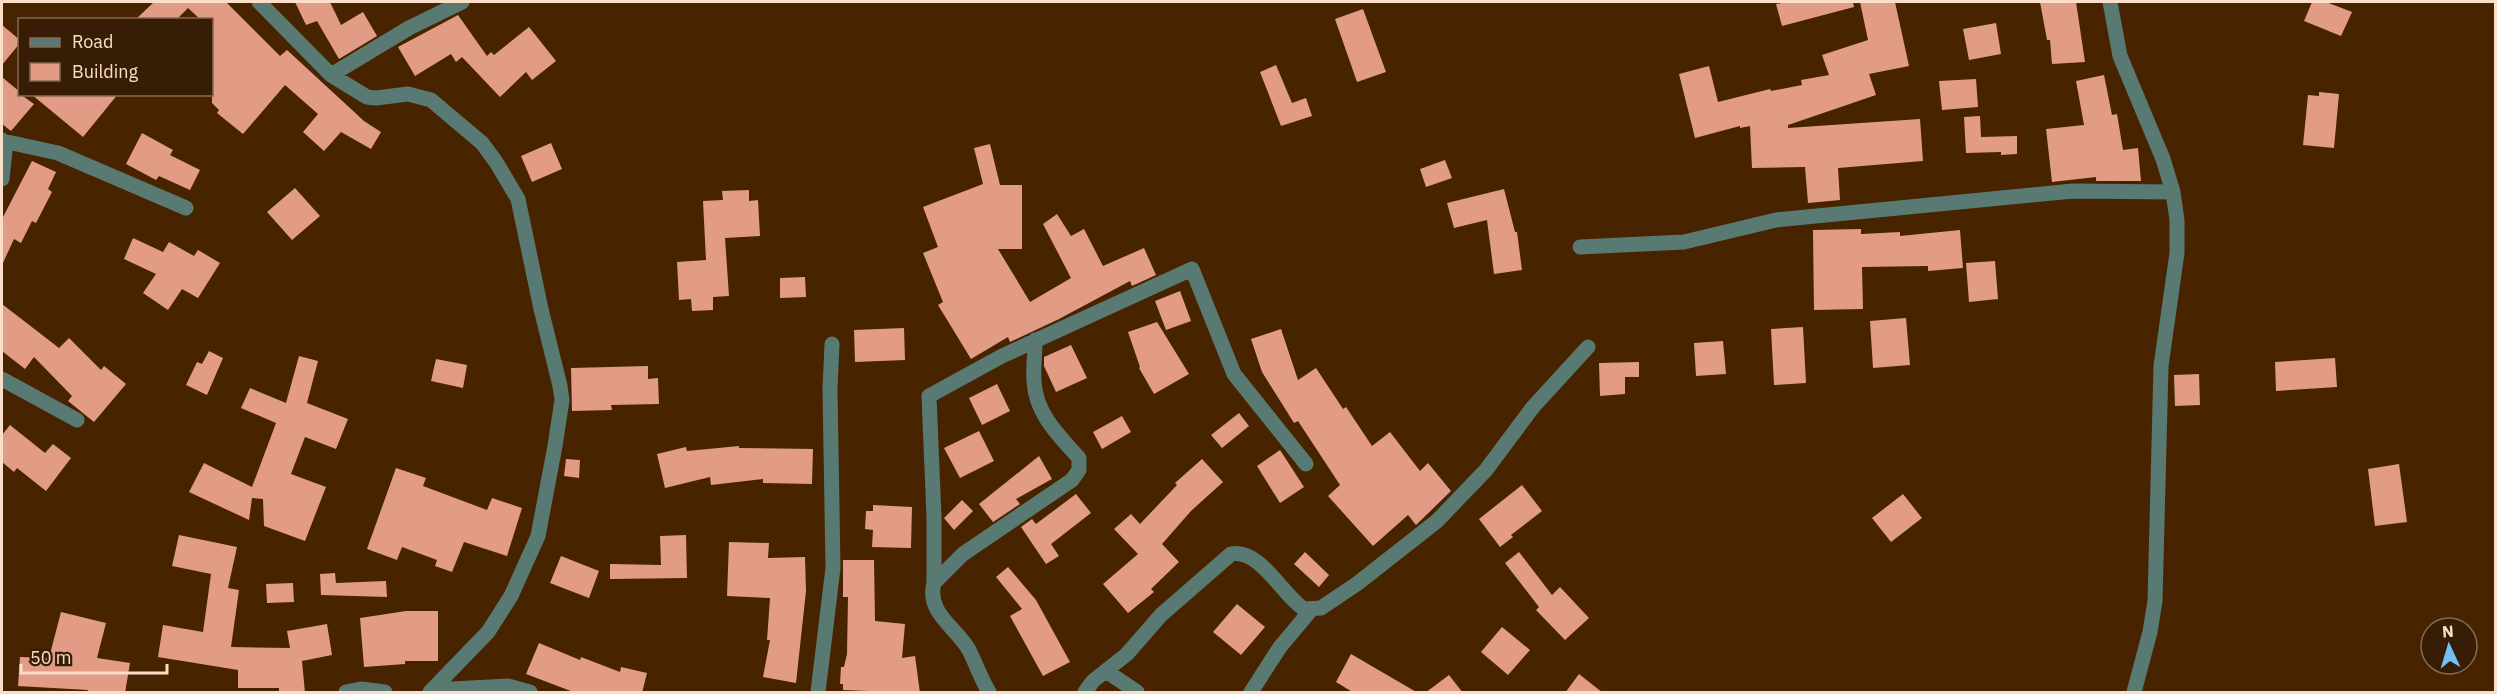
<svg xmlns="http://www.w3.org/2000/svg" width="2497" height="694" font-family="'IBM Plex Sans',sans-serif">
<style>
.building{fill:#e29c85}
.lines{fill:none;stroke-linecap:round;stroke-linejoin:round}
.minor{stroke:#587a72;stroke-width:15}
</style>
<rect width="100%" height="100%" fill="#472300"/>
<!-- building -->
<path class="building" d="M154 2H226L280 56 287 50 364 121 381 132 371 149 341 132 324 151 303 132 318 114 285 85 243 134 217 113 219 110 212 103V20H201L188 8 176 20H135Z
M295 2H330L341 25 363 12 377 36 339 59 317 21 306 25Z
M1787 2H1853L1854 7 1782 26 1776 4Z
M1860 2H1895L1909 66 1869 74 1876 95 1788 125V128L1920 119 1923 161 1838 168 1840 200 1808 203 1805 167 1752 168 1750 126 1740 128V126L1695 138 1679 74 1709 66 1718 102 1770 89 1771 91 1802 85 1801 80 1829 75 1822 55 1868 40Z
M2040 2H2076L2085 62 2052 64 2050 40H2047Z
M2312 2H2326L2352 12 2341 36 2304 21Z
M1363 9 1386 72 1357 82 1335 19Z
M458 15 487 56 491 52 494 55 529 27 556 61 532 80 526 72 500 97 462 57 456 62 451 54 415 76 398 47Z
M1996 23 2001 54 1969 60 1963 29Z
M2 25 20 40V43L2 65Z
M1276 65 1292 103 1306 98 1312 116 1281 126 1260 72Z
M2104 75 2112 115 2117 114 2123 150 2138 148 2141 181H2096V177L2052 182 2046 129 2084 125 2076 81Z
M2 77 20 92V94L34 104 11 131 2 124Z
M1976 79 1978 107 1942 110 1939 81Z
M2319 92 2339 94 2334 148 2303 145 2308 95 2319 96Z
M31 94H118L83 137Z
M1980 116 1981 137 2017 136V154L2001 155V152L1966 153 1964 117Z
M142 133 173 150 170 155 200 170 190 190 159 176 156 180 126 164Z
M551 143 562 169 532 182 521 156Z
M990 144 1000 185H1022V249H998L1030 302 1071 278 1043 224 1057 214 1071 236 1084 229 1103 266 1144 248 1156 275 1132 286 1130 281 1059 319 1010 342 1008 337 971 359 938 305 943 302 923 253 938 247 923 207 983 184 974 148Z
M1445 160 1452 178 1426 187 1420 169Z
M32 161 56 172 48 189 52 192 36 223 32 221 21 243 14 239 2 265V219Z
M295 188 320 216 292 240 267 212Z
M1504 189 1515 232H1517L1522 270 1494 274 1487 220 1454 228 1447 203Z
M749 190V201L758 200 760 236 725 238 729 296 713 297V310L692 311 691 299 679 300 677 262 706 260 703 201 723 200 722 191Z
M1861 229V234L1900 232V236L1960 230 1963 268 1928 271V266L1862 267 1863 309 1814 310 1813 230Z
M133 238 163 252 169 242 194 256 198 250 220 263 198 298 182 289 168 310 143 293 156 274 124 259Z
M1995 261 1998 299 1969 302 1966 263Z
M805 277 806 297 780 298V278Z
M1180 291 1191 321 1166 330 1155 301Z
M2 304 59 348 69 338 101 370 104 366 126 384 94 422 68 401 72 396 34 357 25 369 2 351Z
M1906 318 1910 365 1873 368 1870 321Z
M1157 322 1189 374 1154 394 1139 368 1140 367 1128 332Z
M1803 327 1806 383 1774 385 1771 329Z
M904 328 905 360 855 362 854 330Z
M1281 329 1298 380 1316 368 1343 409 1346 407 1372 446 1390 432 1420 471 1428 463 1451 491 1416 525 1408 515 1373 546 1328 496 1340 485 1298 421 1294 423 1262 372 1251 339Z
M1723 341 1726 374 1696 376 1694 343Z
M1071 345 1087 378 1056 392 1044 366V357Z
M209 351 223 358 207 395 186 385 197 362 202 364Z
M299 356 318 361 307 403 348 419 336 449 305 437 291 474 326 487 305 541 264 526 263 499 252 498 249 520 189 492 204 463 252 487 276 423 241 408 250 388 286 403Z
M2335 358 2337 387 2276 391 2275 362Z
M436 359 467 365 463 388 431 381Z
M1639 362V377H1625V394L1600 396 1599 363Z
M648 366V379L658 378 659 404 611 405 612 410 572 411 571 368Z
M2199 374 2200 405 2175 406 2174 375Z
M997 384 1010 411 982 425 969 398Z
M1239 413 1249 426 1222 448 1211 435Z
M1122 416 1131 432 1102 449 1093 432Z
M10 425 45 453 53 444 71 458 46 491 17 468 14 472 2 462V435Z
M979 431 994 461 960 478 944 448Z
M739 446V448L813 449 812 484 763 483V479L711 485 710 477 665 488 657 454 686 447 687 451Z
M1280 450 1304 487 1280 503 1257 466Z
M1039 456 1052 479 1016 499 1020 504 993 522 979 504Z
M566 459 580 460 579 478 564 476Z
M1202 459 1223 482 1191 511 1162 544 1179 562 1151 589 1154 592 1128 613 1103 584 1138 554 1114 529 1131 514 1140 524 1177 485 1175 483Z
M2399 464 2407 522 2375 526 2368 469Z
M396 468 426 478 423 486 487 510 492 498 522 508 507 556 464 542 452 572 435 566 437 560 402 547 397 560 367 549Z
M1522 485 1542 511 1511 535 1513 537 1500 547 1479 519Z
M1076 494 1091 513 1051 544 1059 556 1046 564 1021 527 1032 519 1036 524Z
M1903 494 1922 518 1891 542 1872 518Z
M962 500 973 511 954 530 944 518Z
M873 505 912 507 911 548 872 547 873 530 865 529 866 511H873Z
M179 535 237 547 228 588 239 590 231 647 290 648 287 631 327 624 332 655 302 661 305 693H279V688H238V670L158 657 163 625 203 632 211 574 172 566Z
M686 535 687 578 610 579V564L661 565 660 536Z
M729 542 769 543 768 558 805 557 806 591 796 683 763 677 770 640H767L770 598 727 596Z
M1305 552 1329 575 1319 587 1294 564Z
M1519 552 1552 595 1560 587 1589 618 1565 640 1536 610 1539 607 1505 563Z
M561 556 599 571 589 598 550 583Z
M843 560H874L875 621 905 624 902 658 915 656 920 693 843 690V684H840L841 667H844L847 654 848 597H843Z
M1008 567 1036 600 1070 662 1043 676 1010 616 1022 609 996 577Z
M335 573 336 583 386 581 387 597 321 595 320 574Z
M293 583 294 602 267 603 266 584Z
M1237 604 1265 627 1241 655 1213 632Z
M406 611H438V661H405V664L364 667 360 618Z
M61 612 106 623 97 658 130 663 125 693H87L88 690 18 686 20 657 49 658Z
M1502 627 1530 650 1508 675 1481 652Z
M539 643 580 660 581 657 620 672 621 667 647 673 642 693H576L526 674Z
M1351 654 1418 693H1354L1336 682Z
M1579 674 1603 693H1565Z
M1449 675 1463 693H1425Z"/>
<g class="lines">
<!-- minor -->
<path class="minor" d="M259 2 331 75 409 28 462 2
M2110 2 2120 56 2163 159 2173 192 2177 220V253L2161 366 2155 601 2150 632 2134 692
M331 75 367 97 376 98 408 94 431 100 482 143 496 162 518 199 541 309 560 386 562 400 555 446 538 536 511 596 488 632 430 692
M2 140 5 151 2 179
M3 141 58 153 186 208
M1580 247 1684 242 1776 220 2073 191 2173 192
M2 379 77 420
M934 583 963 554 1072 480 1079 470V458C1059 436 1036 414 1034 382 1033 369 1035 354 1035 340
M1106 671 1137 692
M434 690 508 686 530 692
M346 692 361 689 385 692
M818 692 833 568 830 389 832 344
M989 692C981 679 976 664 969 650 956 627 926 613 934 583V517L929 396 1002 356 1192 269 1234 374 1306 464
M1085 692 1093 681 1127 654 1161 615 1231 554C1260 548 1283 596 1304 609L1321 608 1358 583 1437 521 1486 470 1533 407 1588 347
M1251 692 1280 647 1311 610"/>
</g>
<!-- border -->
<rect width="2497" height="694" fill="none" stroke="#fbdec7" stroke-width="6"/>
<!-- legend -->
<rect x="18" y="18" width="195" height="78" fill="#371d05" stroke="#856a53" stroke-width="1.5"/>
<rect x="30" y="38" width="30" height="9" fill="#587a72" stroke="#856a53" stroke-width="1.5"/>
<text x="72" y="48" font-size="18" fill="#fbdec7">Road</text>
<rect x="30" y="63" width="30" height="18" fill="#e29c85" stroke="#856a53" stroke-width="1.5"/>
<text x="72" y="78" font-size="18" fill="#fbdec7">Building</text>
<!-- north arrow -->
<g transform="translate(2449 646) rotate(356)"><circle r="28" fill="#371d05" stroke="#856a53" stroke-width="1.5"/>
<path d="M0-4.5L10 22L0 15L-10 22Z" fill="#72c1f5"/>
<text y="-9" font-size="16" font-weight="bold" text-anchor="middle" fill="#fbdec7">N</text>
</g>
<!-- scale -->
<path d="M21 664v9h146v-9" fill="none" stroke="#fbdec7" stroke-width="3"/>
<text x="30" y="664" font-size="18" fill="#fbdec7" stroke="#371d05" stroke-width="4.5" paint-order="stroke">50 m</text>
</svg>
